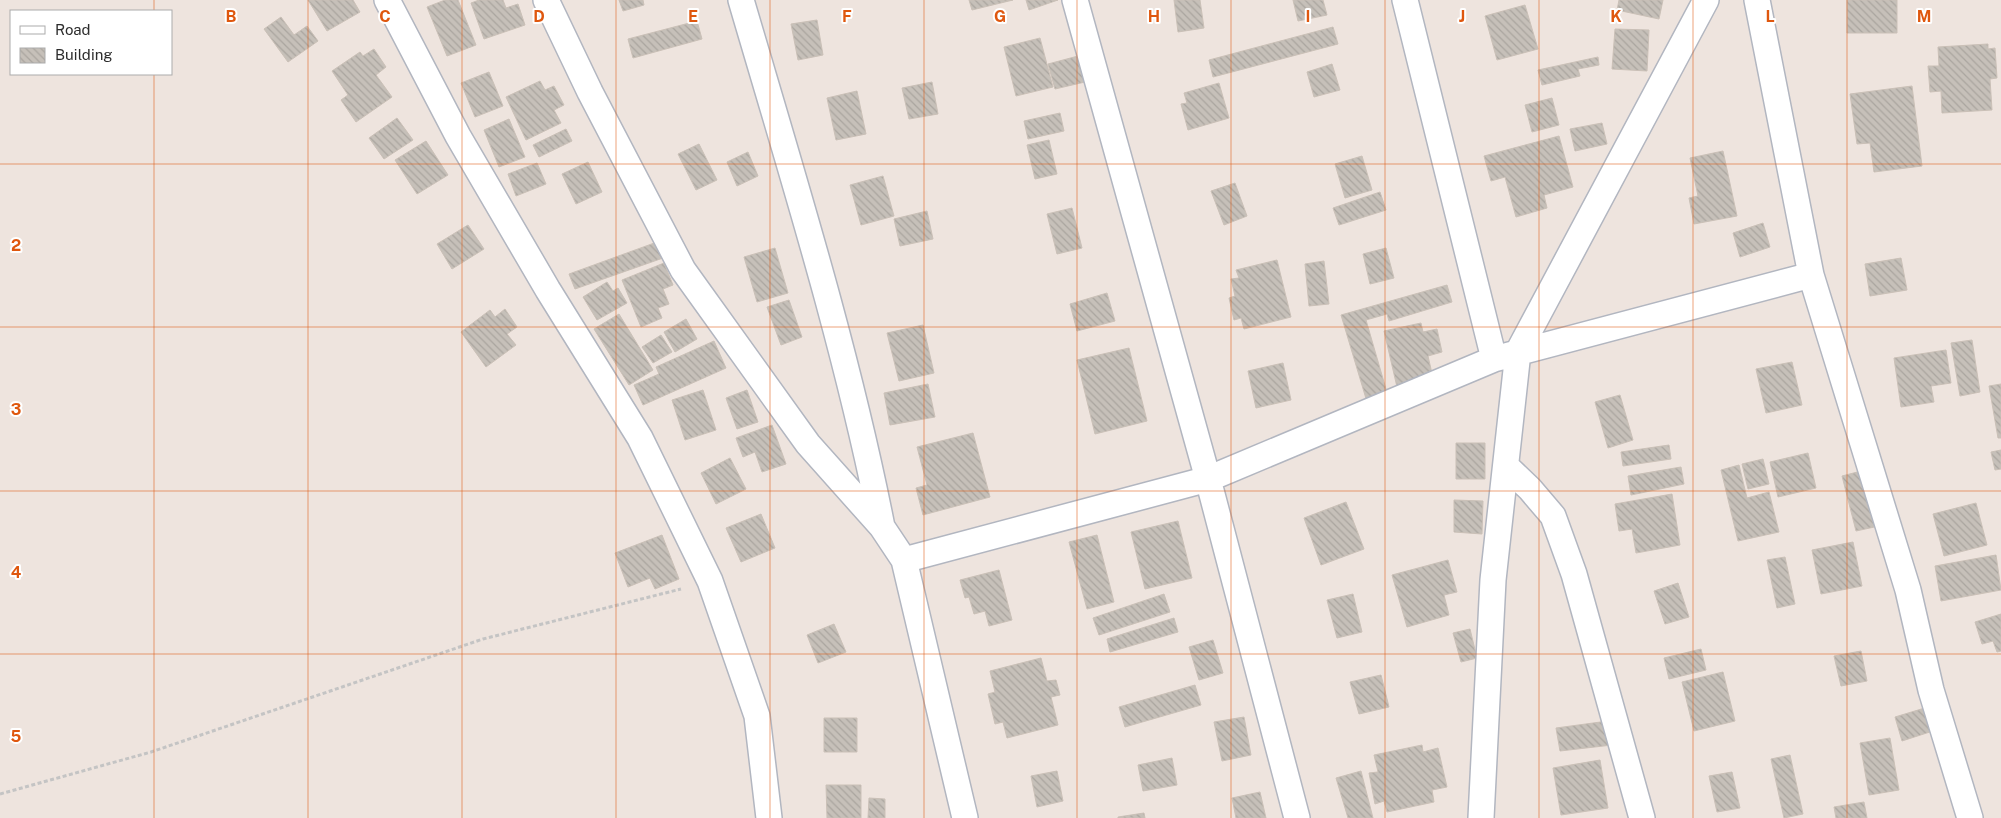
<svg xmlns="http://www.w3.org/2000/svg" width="2001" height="818" font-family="'Public Sans',sans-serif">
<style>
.building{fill:url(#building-back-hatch);stroke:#cac0b7}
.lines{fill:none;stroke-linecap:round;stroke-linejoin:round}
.street-casing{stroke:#b2b6c0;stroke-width:28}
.path{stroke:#c4c4c4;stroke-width:3;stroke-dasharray:4 2.5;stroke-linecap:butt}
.street{stroke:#fff;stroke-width:25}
.grid{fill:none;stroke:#df570e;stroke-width:1;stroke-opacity:0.55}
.grid-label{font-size:16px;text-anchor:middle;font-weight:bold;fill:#df570e;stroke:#fff;stroke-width:4;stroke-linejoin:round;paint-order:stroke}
</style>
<defs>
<pattern id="building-back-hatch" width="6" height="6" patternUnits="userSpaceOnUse" patternTransform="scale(1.25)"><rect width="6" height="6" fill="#c6c0b9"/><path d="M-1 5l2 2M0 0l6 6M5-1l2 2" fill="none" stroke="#aaa59f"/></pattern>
</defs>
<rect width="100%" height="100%" fill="#eee4de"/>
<!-- building -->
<path class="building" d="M308 0H353L360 12 327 31Z
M445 0H458L476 45 447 56 427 7Z
M479 0H503L506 8 518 4 525 25 484 39 471 3Z
M619 0H643L644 5 623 11Z
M969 0H1013L972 10Z
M1026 0H1058L1029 10Z
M1174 0H1200L1204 28 1178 32Z
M1293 0H1323L1327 15 1298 21Z
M1619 0H1663L1659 19 1617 10Z
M1847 0H1897V33H1847Z
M1525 5 1538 49 1497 60 1485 16Z
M281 17 294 35 307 26 318 41 288 62 264 29Z
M817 20 823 55 798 60 791 24Z
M697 21 702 39 633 58 628 39Z
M1333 27 1338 44 1213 77 1209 60Z
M1615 29 1649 30 1647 71 1612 69Z
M1040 38 1053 87 1016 96 1004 47Z
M1988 44V49L1995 48 1997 78 1990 79 1992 110 1942 113 1941 91 1930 92 1928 66H1939L1938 47Z
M374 49 386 67 376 75 392 97 356 122 341 100 348 95 332 71 360 52 363 56Z
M1078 56 1085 82 1055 89 1048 64Z
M1598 57 1599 65 1578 69 1580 76 1542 85 1538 70Z
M1332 64 1340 90 1314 97 1307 72Z
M489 72 503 106 475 117 461 83Z
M540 81 545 90 554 86 564 105 554 110 561 123 526 140 506 97Z
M932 82 938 114 909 119 902 88Z
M1219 83 1229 118 1188 130 1181 104 1187 103 1184 93Z
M1912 86 1922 166 1874 172 1870 143 1857 144 1850 94Z
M857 91 866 134 836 140 827 98Z
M1552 98 1559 125 1532 132 1525 105Z
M1060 113 1064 131 1028 139 1024 121Z
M397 118 413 140 384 159 369 138Z
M509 119 525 157 499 167 484 130Z
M1602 123 1607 144 1575 151 1570 129Z
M566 129 572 141 539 157 533 145Z
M1559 136 1573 187 1544 195 1547 208 1516 217 1505 177 1491 181 1484 156Z
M1049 140 1057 174 1035 179 1027 145Z
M426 141 448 175 417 194 395 160Z
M699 144 717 180 696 190 678 154Z
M1723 151 1737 216 1694 224 1689 198 1698 196 1690 158Z
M748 152 758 176 737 186 727 162Z
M1362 156 1372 190 1345 198 1335 164Z
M588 162 602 192 576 204 562 174Z
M537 163 546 184 516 196 508 174Z
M883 176 894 216 861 225 850 185Z
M1235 183 1247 216 1224 225 1211 191Z
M1380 192 1386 210 1339 225 1333 208Z
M1072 208 1082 248 1057 254 1047 214Z
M927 211 933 239 900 246 894 219Z
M1763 223 1770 247 1740 257 1733 233Z
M468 225 484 249 452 269 437 244Z
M657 242 663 258 575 289 569 274Z
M775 248 788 293 757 302 744 257Z
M1386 248 1394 278 1370 284 1363 254Z
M1901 258 1907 290 1870 296 1865 264Z
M1277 260 1291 317 1244 329 1241 318 1234 320 1229 298 1235 296 1231 279 1239 278 1236 270Z
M1324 261 1329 304 1309 306 1305 264Z
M664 263 673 285 663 289 669 304 658 308 662 318 641 327 622 280Z
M607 282 613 291 618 288 627 303 597 320 583 297Z
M1447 285 1452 302 1389 321 1387 314 1366 320 1388 396 1367 402 1341 315Z
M1107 293 1115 321 1077 331 1070 304Z
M789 300 802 337 781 345 767 307Z
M505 309 517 327 507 334 516 345 486 367 461 332 490 310 495 317Z
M619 314 653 370 629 385 594 329Z
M686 319 697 339 675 352 664 332Z
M1421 323 1423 332 1437 329 1442 352 1428 356 1433 378 1397 387 1384 331Z
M923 325 934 373 899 381 887 333Z
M661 335 672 352 653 363 642 347Z
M1972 340 1980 392 1960 396 1951 343Z
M714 341 726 368 643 405 634 385 659 374 656 367Z
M1129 348 1147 421 1095 434 1077 360Z
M1946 350 1951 383 1931 386 1934 402 1901 407 1894 358Z
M1792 362 1802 405 1766 413 1756 369Z
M1283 363 1291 400 1256 408 1248 371Z
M928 384 935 417 890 425 884 393Z
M2001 384V438H1998L1989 386Z
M703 390 716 430 685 440 672 400Z
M747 390 758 422 737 429 726 398Z
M1620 395 1633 440 1608 448 1595 402Z
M772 425 786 464 762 472 755 452 743 457 736 438Z
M973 433 990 497 923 515 916 488 927 485 917 447Z
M1456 443H1485V479H1456Z
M1669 445 1671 459 1623 466 1621 452Z
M2001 450V469L1995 470 1991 452Z
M1808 453 1816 488 1778 497 1770 462Z
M730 458 746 489 716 504 701 473Z
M1763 459 1769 484 1748 489 1742 464Z
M1739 465 1747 498 1769 492 1779 532 1738 541 1721 470Z
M1681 467 1684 484 1631 495 1628 476Z
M1865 470 1879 526 1856 531 1842 476Z
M1672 494 1680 545 1636 553 1632 529 1619 531 1615 504Z
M1454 500 1483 501 1482 534 1454 532Z
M1346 502 1364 549 1321 565 1304 518Z
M1976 503 1987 545 1944 556 1933 514Z
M761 514 775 548 741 562 726 528Z
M1178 521 1192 578 1145 589 1131 532Z
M662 535 679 579 655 589 650 578 628 587 615 553Z
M1097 535 1114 602 1087 609 1069 542Z
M1853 542 1862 586 1821 594 1812 550Z
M1996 555 2001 590 1941 601 1935 566Z
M1785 557 1795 604 1777 608 1767 560Z
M1448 560 1457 592 1444 595 1449 615 1407 627 1392 575Z
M999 570 1012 620 989 626 985 611 974 614 969 597 965 598 960 580Z
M1678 583 1689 617 1665 624 1654 591Z
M1164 594 1170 612 1099 635 1093 618Z
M1353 594 1362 632 1337 638 1327 600Z
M2001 614V651L1997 652 1993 641 1982 644 1975 622Z
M1174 618 1178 632 1110 652 1107 639Z
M834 624 846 652 818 663 807 635Z
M1470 629 1477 658 1461 662 1453 633Z
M1213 640 1223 673 1199 680 1189 647Z
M1701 649 1706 670 1669 679 1664 658Z
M1861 651 1867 681 1841 686 1834 656Z
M1041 658 1047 681 1056 680 1060 695 1051 697 1058 725 1007 738 1003 722 995 724 988 694 995 692 990 671Z
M1723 672 1735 721 1694 731 1682 682Z
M1381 675 1389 707 1359 714 1350 682Z
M1195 685 1201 705 1125 727 1119 707Z
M1928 707 1936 730 1902 741 1895 717Z
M1244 717 1251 755 1222 761 1214 722Z
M824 718H857V752H824Z
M1608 721 1612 745 1560 751 1556 728Z
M1890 738 1899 790 1869 795 1860 743Z
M1422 745 1423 752 1438 748 1447 787 1432 790 1434 802 1387 812 1384 801 1375 804 1369 773 1378 772 1374 755Z
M1790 755 1803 814 1784 818 1771 759Z
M1172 758 1177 785 1143 791 1138 765Z
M1600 760 1608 808 1561 815 1553 768Z
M1057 771 1063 801 1037 807 1031 776Z
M1361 771 1373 818H1348L1336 778Z
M1732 772 1740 808 1717 812 1709 776Z
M826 785H861V818H827Z
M1260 792 1266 818H1236L1232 798Z
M869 798 885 799V818H868Z
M1864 802 1867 818H1836L1834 807Z
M1144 813 1145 818H1118V817Z"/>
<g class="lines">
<defs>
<path id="street" d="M387 0 458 136 548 290 640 438 710 581 757 716 769 818
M546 0 590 92 683 270 808 444 882 527 904 560 965 818
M741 0C792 174 847 349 882 527
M1075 0 1208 479 1297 818
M1405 0 1494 359
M1757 0 1811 275 1908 590 1931 690 1970 818
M1507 467 1530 489 1553 516 1574 574 1642 818
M904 560 1208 479 1494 359 1811 275
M1481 818 1493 580 1518 352 1706 0"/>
</defs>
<!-- street casing -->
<use href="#street" class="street-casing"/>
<!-- path -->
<path class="path" d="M0 794 151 752 483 639 681 589"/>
<!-- street -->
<use href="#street" class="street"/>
</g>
<!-- grid -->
<path class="grid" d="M154 0V11M308 0V818M462 0V818M616 0V818M770 0V818M924 0V818M1077 0V818M1231 0V818M1385 0V818M1539 0V818M1693 0V818M1847 0V818M154 74V818M0 164H2001M0 327H2001M0 491H2001M0 654H2001"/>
<g class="grid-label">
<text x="231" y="22">B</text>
<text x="385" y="22">C</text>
<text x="539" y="22">D</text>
<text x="693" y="22">E</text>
<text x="847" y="22">F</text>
<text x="1000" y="22">G</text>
<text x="1154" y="22">H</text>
<text x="1308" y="22">I</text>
<text x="1462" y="22">J</text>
<text x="1616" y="22">K</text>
<text x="1770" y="22">L</text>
<text x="1924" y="22">M</text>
<text x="16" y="251">2</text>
<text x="16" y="415">3</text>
<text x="16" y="578">4</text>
<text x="16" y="742">5</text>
</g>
<!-- legend -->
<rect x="10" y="10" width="162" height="65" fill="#ffffff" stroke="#ababab"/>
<rect x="20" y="26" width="25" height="8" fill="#ffffff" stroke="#ababab"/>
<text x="55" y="35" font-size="15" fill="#2c2c2c">Road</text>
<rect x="20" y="48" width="25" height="15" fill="url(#building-back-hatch)" stroke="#ababab"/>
<text x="55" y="60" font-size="15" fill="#2c2c2c">Building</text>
</svg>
